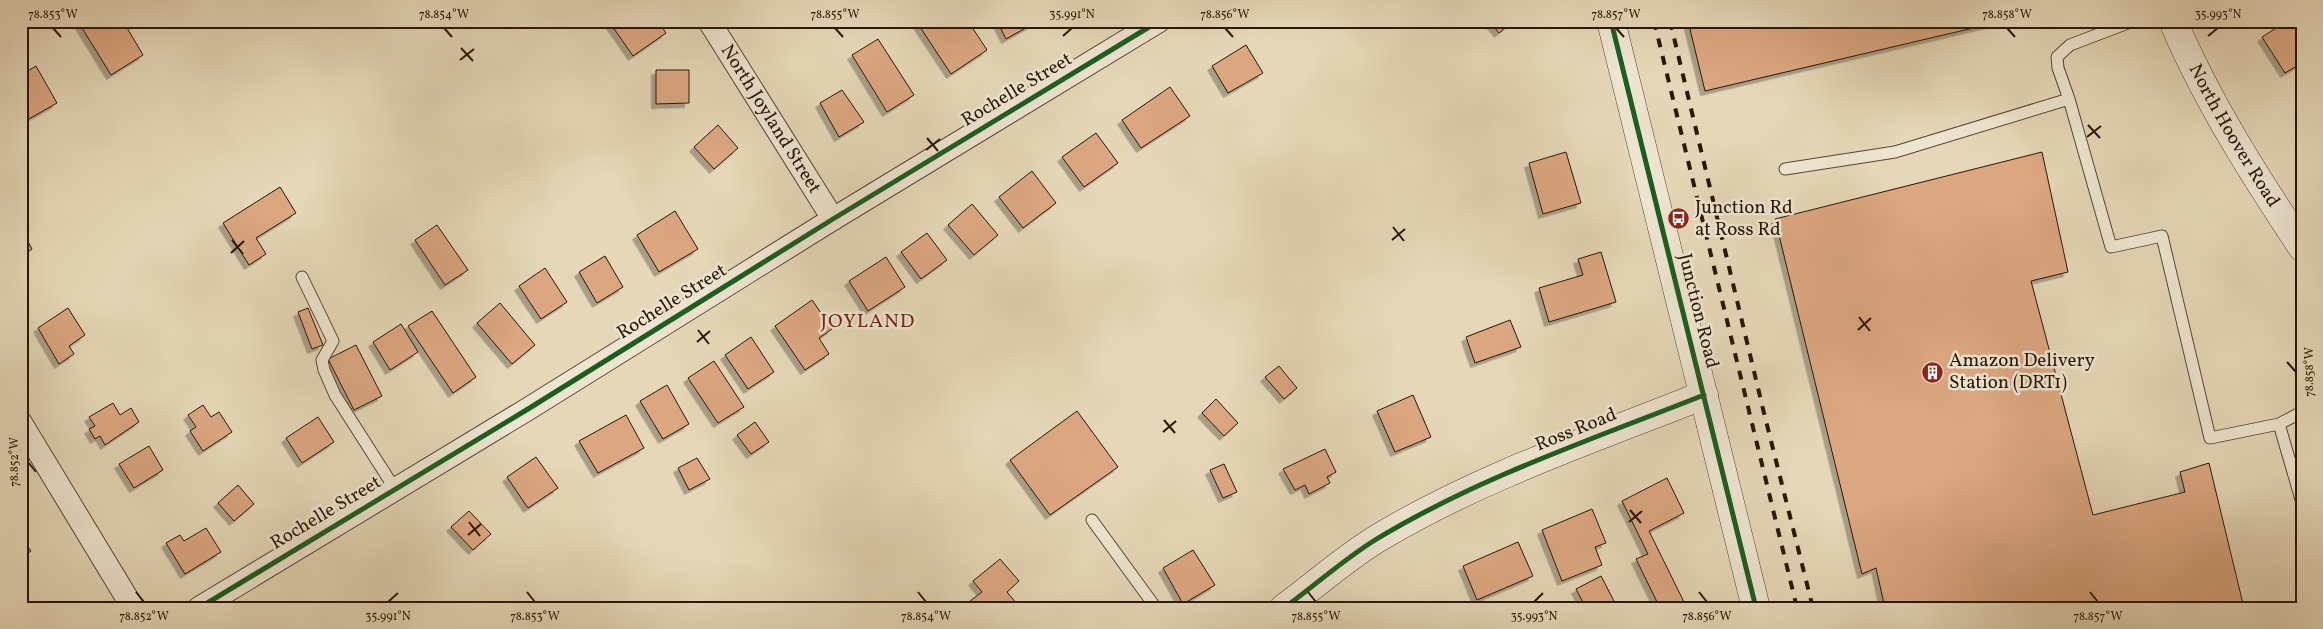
<svg xmlns="http://www.w3.org/2000/svg" width="2323" height="629" font-family="Vollkorn,serif">
<style>
.building{fill:#dba680;stroke:#281607;filter:url(#shadow)}
.lines{fill:none;stroke-linecap:round;stroke-linejoin:round}
.service-casing{stroke:#574633;stroke-width:13}
.minor-casing{stroke:#574633;stroke-width:24}
.tertiary-casing{stroke:#574633;stroke-width:29}
.service{stroke:#eee5d0;stroke-width:11}
.minor{stroke:#eee5d0;stroke-width:22}
.tertiary{stroke:#eee5d0;stroke-width:28}
.rail{stroke:#281607;stroke-width:4;stroke-dasharray:9 9;stroke-linecap:butt}
.cycleway-casing{stroke:#eee5d0;stroke-width:8}
.cycleway{stroke:#1b5e20;stroke-width:5}
.ticks{fill:none;stroke:#281607;stroke-width:2}
.labels{text-anchor:middle;dominant-baseline:central;stroke-width:5;stroke-linejoin:round;paint-order:stroke}
.street-label{font-size:19px;fill:#281607;stroke:#eee5d0}
.poi-label{font-size:19px;fill:#281607;stroke:#eee5d0;text-anchor:start}
.neighbourhood-label{font-size:20px;letter-spacing:1px;fill:#7a1f14;stroke:#eee5d0}
.neatline{fill:none;stroke:#281607;stroke-width:2}
.ticks-label{font-size:12px;text-anchor:middle;fill:#281607}
</style>
<defs>
<filter id="shadow"><feDropShadow dx="-4.5" dy="4.5" stdDeviation="0" flood-color="#0004"/></filter>
</defs>
<rect width="100%" height="100%" fill="#e5d7b7"/>
<filter id="stains"><feTurbulence type="fractalNoise" baseFrequency=".004" numOctaves="4"/><feColorMatrix values="0 0 0 0 .2 0 0 0 0 .09 0 0 0 0 .02 0 0 0 .5 -.17"/></filter>
<radialGradient id="worn" r=".72"><stop offset=".6" stop-color="#630" stop-opacity="0"/><stop offset="1" stop-color="#630" stop-opacity=".3"/></radialGradient>
<!-- building -->
<path class="building" d="M81 21H123L143 55 111 75 79 23Z
M613 21H658L666 33 633 56 610 23Z
M922 21H968L987 50 951 74 918 24Z
M997 21H1038L1006 39Z
M1489 21H1510L1511 23 1499 33Z
M1688 21H2003L1705 91Z
M2287 21H2291L2302 38V63L2285 73 2262 37Z
M878 39 914 95 887 112 852 55Z
M1246 45 1263 73 1228 93 1212 66Z
M36 66 57 103 27 120 21 110V75Z
M656 70H689V103L656 104Z
M1170 87 1190 116 1141 148 1122 120Z
M842 90 864 122 839 137 820 103Z
M718 125 738 148 714 169 694 147Z
M1096 133 1118 163 1084 187 1062 157Z
M1566 152 1581 203 1543 214 1529 163Z
M2042 152 2068 272 2031 281 2093 515 2185 492 2180 472 2209 463 2244 608H1885L1876 568 1862 574 1775 219Z
M1032 171 1056 203 1023 228 999 197Z
M280 187 296 213 256 238 266 254 249 265 223 223Z
M972 204 998 235 974 255 948 225Z
M675 211 698 249 659 272 637 235Z
M437 225 468 270 445 285 415 240Z
M21 229 32 249 21 257Z
M927 233 947 260 921 279 901 252Z
M1601 252 1616 302 1549 322 1539 288 1583 275 1578 259Z
M605 256 623 287 597 303 579 272Z
M886 257 905 287 868 311 849 281Z
M545 268 567 302 541 319 519 286Z
M812 300 832 329 819 338 829 354 805 370 775 326Z
M500 303 535 345 512 364 477 323Z
M68 308 85 335 69 346 74 354 59 364 38 328Z
M308 308 323 345 312 349 298 312Z
M432 311 476 377 453 393 408 326Z
M1510 320 1521 347 1475 363 1466 337Z
M401 324 418 352 390 370 373 342Z
M751 337 774 372 748 389 725 355Z
M356 345 382 396 354 410 328 359Z
M714 361 744 407 718 423 688 378Z
M1279 366 1297 388 1284 399 1265 377Z
M667 385 689 424 663 439 640 401Z
M1413 395 1431 437 1395 452 1377 411Z
M1216 399 1238 423 1224 436 1202 413Z
M113 403 120 415 131 408 139 422 105 445 100 436 95 439 89 429 95 426 89 417Z
M203 405 211 417 219 412 232 432 203 451 190 431 196 427 188 415Z
M1077 411 1118 467 1050 515 1010 460Z
M626 415 644 448 598 473 579 441Z
M318 417 334 442 302 463 286 438Z
M755 422 769 442 751 454 737 435Z
M149 446 163 470 134 488 119 464Z
M1325 449 1336 472 1327 477 1330 483 1309 494 1305 485 1295 490 1283 469Z
M536 457 558 488 528 508 507 477Z
M697 458 710 479 689 490 678 468Z
M1224 464 1237 492 1223 498 1210 470Z
M1667 478 1684 513 1649 531 1684 602 1673 608H1660L1636 559 1648 554 1622 501Z
M238 485 254 504 234 521 218 503Z
M1592 509 1606 543 1595 547 1602 565 1562 581 1542 530Z
M469 511 491 534 473 550 451 527Z
M206 528 221 552 185 574 166 543 180 535 184 541Z
M21 538 31 551 21 559Z
M1518 542 1533 576 1477 600 1463 566Z
M1193 550 1215 585 1183 604 1163 568Z
M1000 559 1019 581 1007 592 1017 604 1013 608H976L970 601 982 592 973 581Z
M1601 576 1614 601 1600 608H1586L1576 589Z"/>
<g class="lines">
<defs>
<path id="service" d="M2069 99 2058 68 2057 57 2070 45 2133 21
M1785 169 1895 152 2069 99 2111 247 2162 236 2210 438 2279 424 2302 503
M302 277 333 341 322 360 324 370 335 395 395 489
M2279 424 2302 412
M1092 520 1156 608"/>
<g id="minor">
<path id="s1" d="M709 21 833 219"/>
<path d="M21 423 133 608"/>
<path d="M199 608 528 409 833 219 1159 21"/>
</g>
<g id="tertiary">
<path d="M1611 21 1756 608"/>
<path id="s2" d="M2173 21C2207 101 2254 175 2302 247"/>
<path d="M1284 608C1314 586 1343 560 1375 540 1477 478 1593 439 1704 395"/>
</g>
</defs>
<!-- service casing -->
<use href="#service" class="service-casing"/>
<!-- minor casing -->
<use href="#minor" class="minor-casing"/>
<!-- tertiary casing -->
<use href="#tertiary" class="tertiary-casing"/>
<!-- service -->
<use href="#service" class="service"/>
<!-- minor -->
<use href="#minor" class="minor"/>
<!-- tertiary -->
<use href="#tertiary" class="tertiary"/>
<!-- rail -->
<path class="rail" d="M1654 21 1797 608
M1670 21 1763 409 1813 608"/>
<defs>
<path id="cycleway" d="M1611 21 1756 608
M199 608 528 409 833 219 1159 21
M1284 608C1314 586 1343 560 1375 540 1477 478 1593 439 1704 395"/>
</defs>
<!-- cycleway casing -->
<use href="#cycleway" class="cycleway-casing"/>
<!-- cycleway -->
<use href="#cycleway" class="cycleway"/>
</g>
<!-- ticks -->
<path class="ticks" d="M53 28 61 37M444 28 452 37M835 28 843 37M1225 28 1233 37M1616 28 1624 37M2007 28 2015 37M1063 36 1072 28M2208 36 2218 28M461 48 473 61M460 60 474 49M2088 125 2100 138M2087 137 2101 126M927 138 938 151M926 150 940 139M1393 227 1404 241M232 240 243 254M1392 240 1405 229M231 253 244 241M1859 317 1870 331M698 330 709 344M1858 330 1871 318M697 342 710 331M2287 362 2296 372M1164 420 1175 433M1163 432 1176 421M28 462 36 472M1630 510 1641 523M469 522 480 536M1629 522 1642 511M468 535 481 524M136 592 144 602M527 592 535 602M918 592 926 602M1308 592 1316 602M1699 592 1707 602M2090 592 2098 602M388 602 398 593M1534 602 1543 593"/>
<!-- icons -->
<defs>
<symbol id="bus-disc" viewBox="-11 -11 22 22"><circle r="9.5" fill="#8f2418" stroke="#eee5d0"/><path d="M-5-6H5V4H4V6H2V4H-2V6H-4V4H-5ZM-3.5-4V0h7V-4ZM-3.5 1.2v1.5H-2V1.2ZM2 1.2v1.5H3.5V1.2Z" fill="#fff"/></symbol>
<symbol id="building-disc" viewBox="-11 -11 22 22"><circle r="9.5" fill="#8f2418" stroke="#eee5d0"/><path d="M-4-6H4V6H1V3H-1V6H-4ZM-2.5-4.3h1.7v1.8h-1.7ZM.8-4.3h1.7v1.8H.8ZM-2.5-1h1.7V.8h-1.7ZM.8-1h1.7V.8H.8Z" fill="#fff"/></symbol>
</defs>
<g fill-rule="evenodd">
<use href="#bus-disc" x="1666" y="206" width="25" height="25"/>
<use href="#building-disc" x="1920" y="360" width="25" height="25"/>
</g>
<g class="labels">
<!-- street labels -->
<g class="street-label">
<text transform="translate(1017 90) rotate(-31)">Rochelle Street</text>
<text stroke="none"><textPath href="#s1" startOffset="116">North Joyland Street</textPath></text>
<text stroke="none"><textPath href="#s2" startOffset="130">North Hoover Road</textPath></text>
<text transform="translate(672 302) rotate(-32)">Rochelle Street</text>
<text transform="translate(1698 311) rotate(76)">Junction Road</text>
<text transform="translate(1576 430) rotate(-22)">Ross Road</text>
<text transform="translate(326 513) rotate(-31)">Rochelle Street</text>
</g>
<!-- poi labels -->
<g class="poi-label">
<text x="1695" y="208">Junction Rd<tspan x="1695" dy="22">at Ross Rd</tspan></text>
<text x="1949" y="361">Amazon Delivery<tspan x="1949" dy="22">Station (DRT1)</tspan></text>
</g>
<!-- neighbourhood labels -->
<g class="neighbourhood-label">
<text x="868" y="322">JOYLAND</text>
</g>
</g>
<!-- margin -->
<rect width="2323" height="629" fill="none" stroke="#e5d7b7" stroke-width="55"/>
<rect x="28" y="28" width="2268" height="574" class="neatline"/>
<g class="ticks-label">
<text x="53" y="18">78.853°W</text>
<text x="444" y="18">78.854°W</text>
<text x="835" y="18">78.855°W</text>
<text x="1072" y="18">35.991°N</text>
<text x="1225" y="18">78.856°W</text>
<text x="1616" y="18">78.857°W</text>
<text x="2007" y="18">78.858°W</text>
<text x="2218" y="18">35.993°N</text>
<text transform="translate(2309 372) rotate(-90)" y="4">78.858°W</text>
<text transform="translate(14 462) rotate(-90)" y="4">78.852°W</text>
<text x="144" y="620">78.852°W</text>
<text x="388" y="620">35.991°N</text>
<text x="535" y="620">78.853°W</text>
<text x="926" y="620">78.854°W</text>
<text x="1316" y="620">78.855°W</text>
<text x="1534" y="620">35.993°N</text>
<text x="1707" y="620">78.856°W</text>
<text x="2098" y="620">78.857°W</text>
</g>
<rect width="100%" height="100%" filter="url(#stains)"/>
<rect width="100%" height="100%" fill="url(#worn)"/>
</svg>
